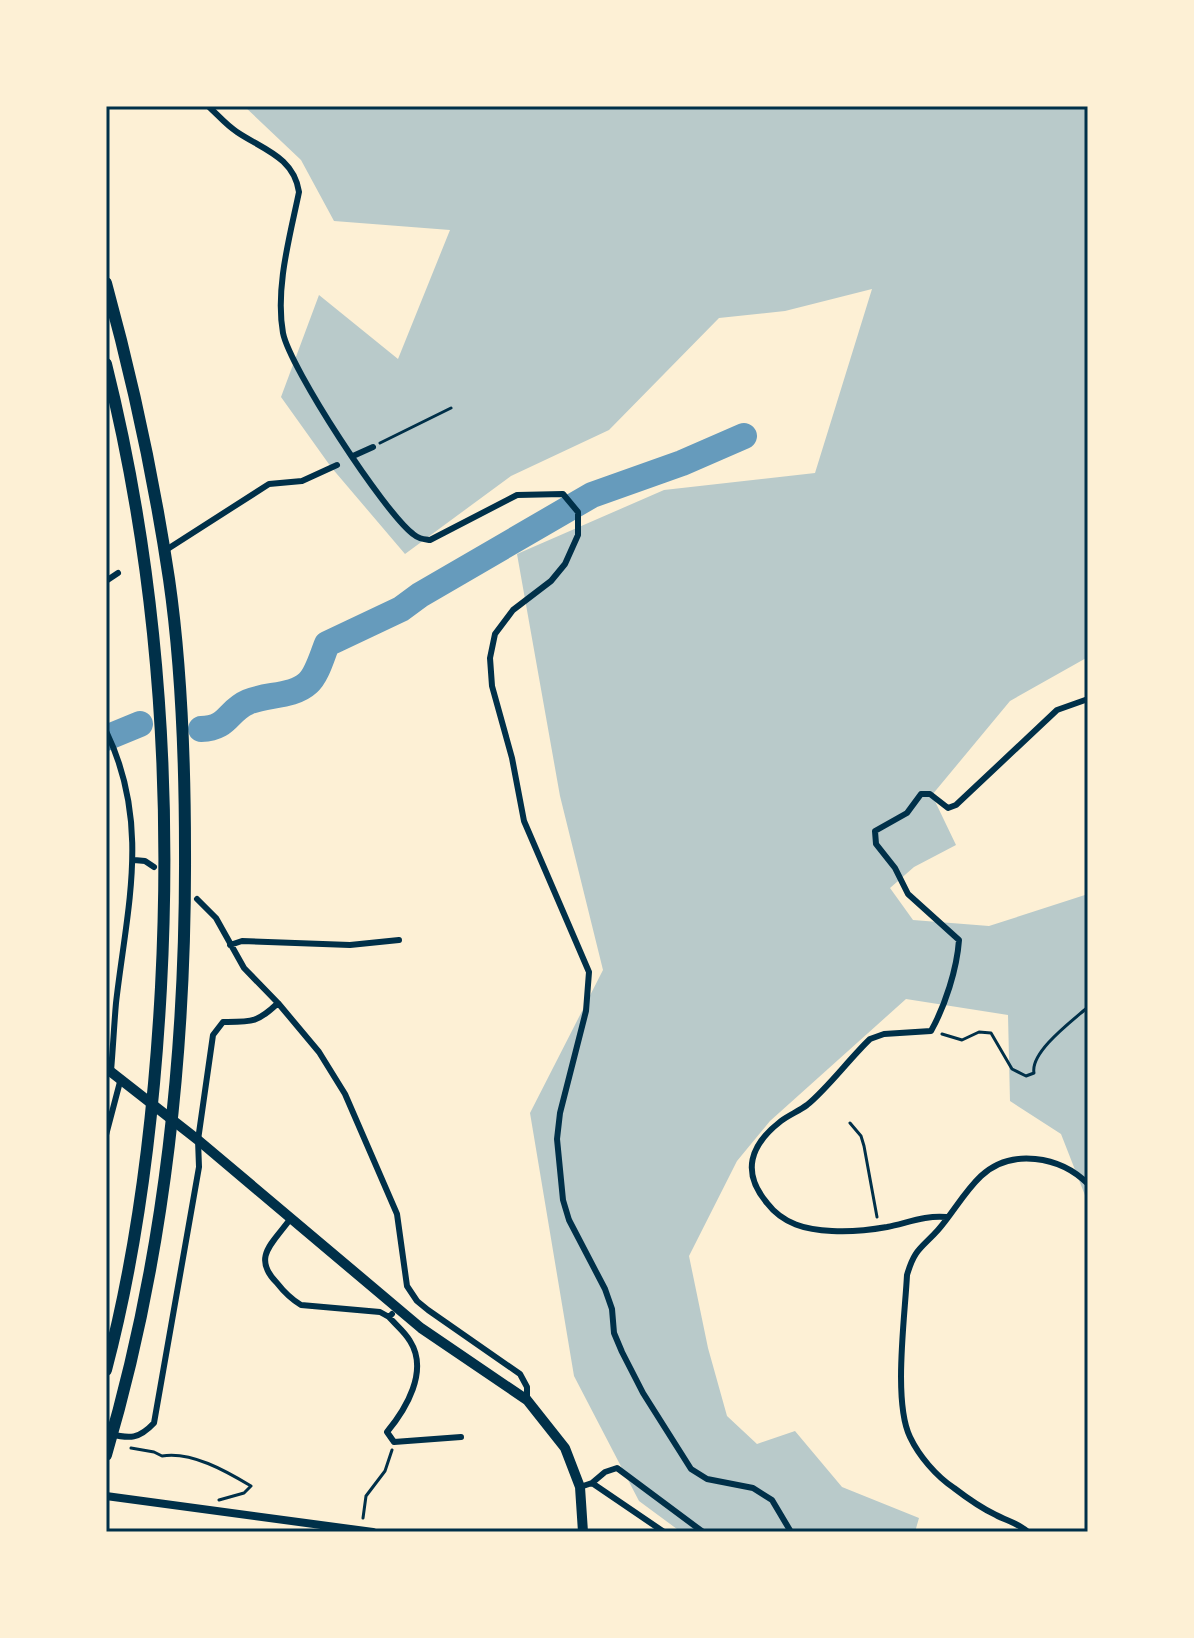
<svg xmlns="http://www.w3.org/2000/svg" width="1194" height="1638" font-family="'Fira Sans Condensed',sans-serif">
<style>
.green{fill:#b9caca}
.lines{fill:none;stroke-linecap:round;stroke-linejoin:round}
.river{stroke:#669bbc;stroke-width:26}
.path{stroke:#003049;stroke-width:3}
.minor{stroke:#003049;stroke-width:6}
.tertiary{stroke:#003049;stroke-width:8}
.trunk{stroke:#003049;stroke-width:10}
.motorway{stroke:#003049;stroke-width:12}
.neatline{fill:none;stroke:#003049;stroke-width:3}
</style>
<rect width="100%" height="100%" fill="#fdf0d5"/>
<!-- green -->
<path class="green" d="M244 106H1088V657L1010 701 932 795 956 845 914 867 890 888 913 920 989 926 1088 894V1203L1061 1134 1010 1101 1008 1015 906 999 770 1121 737 1161 689 1256 708 1348 727 1416 757 1444 795 1431 842 1487 919 1518 915 1532H681L639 1501 574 1376 530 1113 603 970 560 796 517 554 664 490 815 473 872 289 785 311 719 318 609 430 511 476 405 554 331 467 281 397 319 295 398 359 450 230 334 221 301 160Z"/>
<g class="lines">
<!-- river -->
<path class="river" d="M201 729C229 728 227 711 248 702 266 694 293 697 308 683 317 675 322 656 327 644L401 609 420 595 592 495 682 463 744 436
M106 738 140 724"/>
<!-- path -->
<path class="path" d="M380 443 451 408
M942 1034 962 1040 979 1032 991 1033 1012 1069 1026 1076 1034 1073C1030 1052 1072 1021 1088 1007
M850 1123 861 1136 864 1146 877 1217
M131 1448 154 1452 162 1456C191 1451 226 1471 251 1486L244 1493 219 1500
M363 1518 366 1496 385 1471 392 1450"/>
<!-- minor -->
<path class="minor" d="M208 106C217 114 226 125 237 132 262 149 294 157 299 192 290 236 275 288 283 333 290 368 384 512 413 534 419 539 423 539 430 540L517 495 563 494 578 512V535L565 564 551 581 513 610 495 634 490 658 492 686 512 758 524 821 589 972 586 1011 560 1113 557 1139 563 1200 569 1220 605 1289 612 1309 614 1333 622 1352 643 1393 691 1469 707 1479 753 1488 772 1500 791 1532
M353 456 373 447
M166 550 269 484 302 481 337 465
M106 581 118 573
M106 731C151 824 127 907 116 1003 114 1026 113 1048 111 1071
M134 860 145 861 154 867
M197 899 216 918 244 968 278 1003 319 1052 345 1094 397 1214 407 1286 417 1301 428 1310 520 1374 527 1387V1400
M230 945 242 941 350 945 399 940
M106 1135 121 1078
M946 1217C926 1215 907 1223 887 1227 870 1230 849 1232 832 1231 806 1230 783 1224 767 1203 741 1172 750 1145 781 1121 789 1115 799 1111 807 1105 827 1089 850 1058 870 1039L884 1034 931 1031C945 1006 957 969 959 940L908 894 895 868 876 844 875 831 907 813 921 794H930L948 808 956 805 1057 710 1088 699
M291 1218C273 1243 251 1257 277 1283 284 1292 291 1299 301 1305L380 1312 389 1317 392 1314
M389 1317C396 1325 405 1332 410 1341 429 1371 406 1409 387 1432L394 1442 461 1437
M110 1434C130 1439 139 1439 154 1423L199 1167 198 1140 213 1035 223 1022C252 1022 257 1023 278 1003
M592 1483 605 1472 617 1468 703 1532
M580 1487 592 1483 664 1532
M1028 1532C1018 1523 1007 1521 996 1515 981 1508 967 1498 954 1488 936 1476 919 1456 910 1437 893 1402 905 1316 907 1275 915 1248 921 1249 938 1230 953 1213 964 1192 981 1176 1011 1148 1060 1156 1088 1184"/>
<!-- tertiary -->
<path class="tertiary" d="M106 1496 373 1532"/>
<!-- trunk -->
<path class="trunk" d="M106 1068 198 1140 421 1328 527 1400 565 1448 580 1487 583 1532"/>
<!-- motorway -->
<path class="motorway" d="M106 283C133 381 154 479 169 579 182 669 185 760 185 851 186 1054 164 1259 106 1455
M106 364C157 568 172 778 161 987 154 1116 139 1245 106 1370"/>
</g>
<!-- border -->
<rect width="1194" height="1638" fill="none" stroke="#fdf0d5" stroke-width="216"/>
<rect x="108" y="108" width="978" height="1422" class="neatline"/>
</svg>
